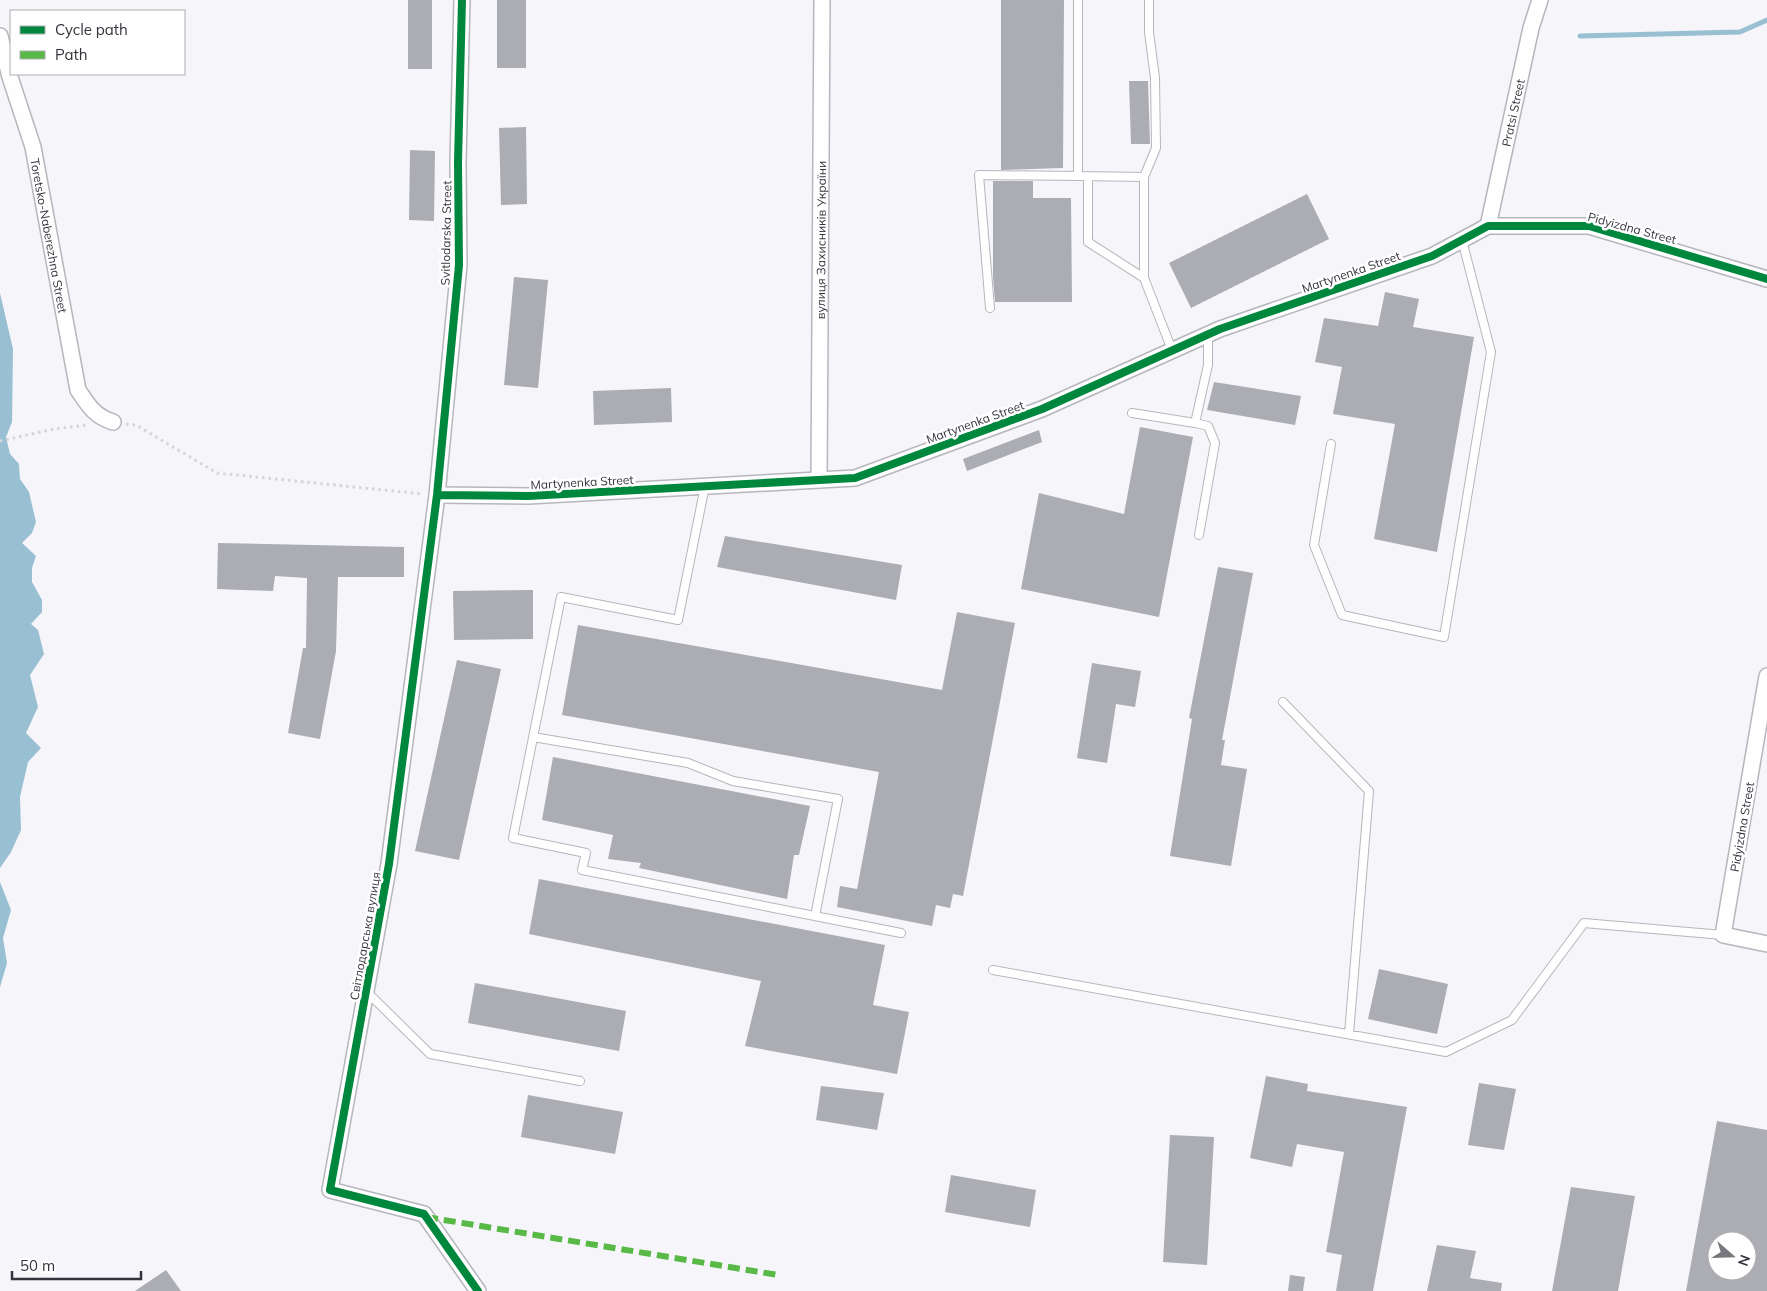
<svg xmlns="http://www.w3.org/2000/svg" width="1767" height="1291" font-family="Mulish,sans-serif">
<style>
.water{fill:#99c0d2}
.lines{fill:none;stroke-linecap:round;stroke-linejoin:round}
.stream{stroke:#99c0d2;stroke-width:5}
.building{fill:#abadb2;fill-rule:evenodd}
.lane-casing{stroke:#b7b6bc;stroke-width:10}
.street-casing{stroke:#b7b6bc;stroke-width:18}
.path{stroke:#d5d4d7;stroke-width:3;stroke-dasharray:2.5 4;stroke-linecap:butt}
.lane{stroke:#fefefe;stroke-width:8}
.street{stroke:#fefefe;stroke-width:15}
.quiet{stroke:#58b947;stroke-width:6;stroke-dasharray:12 6;stroke-linecap:butt}
.cycleway-casing{stroke:#fff;stroke-width:11}
.cycleway{stroke:#00873e;stroke-width:8}
.labels{text-anchor:middle;dominant-baseline:central;stroke-width:5;stroke-linejoin:round;paint-order:stroke}
.street-label{font-size:12px;fill:#34333c;stroke:#fff}
</style>
<rect width="100%" height="100%" fill="#f5f5fa"/>
<!-- water -->
<path class="water" d="M0 293 13 349 12 422 6 437 10 454 19 464 20 479 29 492 36 522 32 533 22 543 36 556 32 568V582L42 600V612L31 624 38 630 44 654 30 675 38 707 26 733 41 748 28 762 20 797 21 830 11 852 0 868Z
M0 882 11 910 3 938 7 963 0 987Z"/>
<g class="lines">
<!-- stream -->
<path class="stream" d="M1580 36 1740 32 1767 20"/>
</g>
<!-- building -->
<path class="building" d="M408 0H432V69H408Z
M497 0H526V68H497Z
M1001 0H1064L1063 168 1001 170Z
M1129 81H1148L1150 144H1131Z
M526 127 527 204 501 205 499 128Z
M410 150 435 151 434 221 409 220Z
M993 181H1033V198H1071L1072 302H995L993 278Z
M1307 194 1329 239 1191 308 1169 263Z
M514 277 548 280 538 388 504 385Z
M1385 292 1419 299 1413 327 1474 337 1437 552 1374 539 1395 424 1333 414 1342 367 1315 362 1324 318 1378 326Z
M1214 382 1301 396 1295 425 1207 410Z
M671 388 672 422 594 425 593 391Z
M1140 427 1193 437 1159 617 1021 589 1039 493 1124 514Z
M1039 430 1042 442 967 471 963 459Z
M725 536 902 565 896 600 717 567Z
M218 543 404 547V577H338L336 651 320 739 288 733 303 648H306L307 578 275 576 273 591 217 589Z
M1218 567 1253 573 1222 740H1225L1221 765 1247 769 1231 866 1170 856 1192 719 1189 718Z
M533 590V639L454 640 453 591Z
M957 612 1015 623 963 896 953 894 950 908 936 905 932 926 837 907 840 886 857 889 879 772 562 715 578 625 942 690Z
M457 660 501 669 459 860 415 851Z
M1092 663 1141 671 1135 707 1116 704 1107 763 1077 758Z
M553 757 810 806 799 855H794L787 899 639 868 641 863 608 859 613 835 542 820Z
M539 879 885 945 873 1005 909 1012 897 1074 745 1046 761 981 529 934Z
M1379 969 1448 984 1437 1034 1368 1019Z
M475 983 626 1011 619 1051 468 1023Z
M1266 1076 1308 1084 1307 1091 1407 1107 1373 1291H1336L1342 1255 1326 1252 1344 1152 1297 1144 1292 1167 1250 1158Z
M1479 1083 1516 1089 1504 1150 1468 1145Z
M821 1086 884 1093 877 1130 816 1120Z
M528 1095 623 1112 615 1154 521 1137Z
M1717 1121 1767 1130V1291H1686ZM1717 1241H1747V1271H1717Z
M1170 1135 1214 1137 1207 1265 1163 1262Z
M951 1175 1036 1190 1030 1227 945 1212Z
M1571 1187 1635 1196 1618 1291H1552Z
M1437 1245 1476 1251 1470 1278 1502 1283 1501 1291H1427Z
M166 1270 181 1291H135Z
M1290 1275 1305 1277 1303 1291H1288Z"/>
<g class="lines">
<defs>
<path id="lane" d="M1078 0V176L1144 177
M1149 0V32L1155 78 1156 148 1144 177V278L1172 350
M1088 176V242L1144 278
M990 308 979 175 1078 176
M1132 413 1195 423
M1331 444 1314 545 1342 615 1444 637 1491 352 1462 240
M705 486 678 620 561 597 513 838 586 853 582 870 901 933
M1199 535 1215 443 1208 426 1195 423 1208 365V335
M1283 702 1369 791 1349 1034
M533 737 688 763 733 781 838 799 815 916
M993 970 1446 1052 1512 1020 1584 923 1723 935
M366 991 430 1054 580 1081"/>
<g id="street">
<path d="M462 0 458 162 459 265 437 495 389 864 330 1190 424 1214 478 1291"/>
<path id="s1" d="M0 36 10 77 33 147 78 390C89 406 94 416 113 422"/>
<path id="s2" d="M1488 226 1531 28 1540 0"/>
<path id="s3" d="M819 480 822 0"/>
<path d="M437 495 528 496 855 478 1042 409 1220 329 1432 256 1488 226H1589L1767 279"/>
<path d="M1767 676 1723 935 1767 944"/>
</g>
</defs>
<!-- lane casing -->
<use href="#lane" class="lane-casing"/>
<!-- street casing -->
<use href="#street" class="street-casing"/>
<!-- path -->
<path class="path" d="M126 424 136 425 217 473 423 494
M0 441 54 429 88 425"/>
<!-- lane -->
<use href="#lane" class="lane"/>
<!-- street -->
<use href="#street" class="street"/>
<!-- quiet -->
<path class="quiet" d="M426 1217 778 1275"/>
<defs>
<path id="cycleway" d="M462 0 458 162 459 265 437 495 389 864 330 1190 424 1214 478 1291
M437 495 528 496 855 478 1042 409 1220 329 1432 256 1488 226H1589L1767 279"/>
</defs>
<!-- cycleway casing -->
<use href="#cycleway" class="cycleway-casing"/>
<!-- cycleway -->
<use href="#cycleway" class="cycleway"/>
</g>
<g class="labels">
<!-- street labels -->
<g class="street-label">
<text stroke="none"><textPath href="#s2" startOffset="116">Pratsi Street</textPath></text>
<text transform="translate(1632 228) rotate(15)">Pidyizdna Street</text>
<text transform="translate(446 233) rotate(-89)">Svitlodarska Street</text>
<text stroke="none"><textPath href="#s1" startOffset="206">Toretsko-Naberezhna Street</textPath></text>
<text stroke="none"><textPath href="#s3" startOffset="240">вулиця Захисників України</textPath></text>
<text transform="translate(1351 272) rotate(-19)">Martynenka Street</text>
<text transform="translate(975 422) rotate(-20)">Martynenka Street</text>
<text transform="translate(582 482) rotate(-3)">Martynenka Street</text>
<text transform="translate(1742 827) rotate(-80)">Pidyizdna Street</text>
<text transform="translate(365 936) rotate(-80)">Світлодарська вулиця</text>
</g>
</g>
<!-- legend -->
<rect x="10" y="10" width="175" height="65" fill="#ffffff" stroke="#aeadb1"/>
<rect x="20" y="26" width="25" height="8" fill="#00873e" stroke="#aeadb1"/>
<text x="55" y="35" font-size="15" fill="#34333c">Cycle path</text>
<rect x="20" y="51" width="25" height="8" fill="#58b947" stroke="#aeadb1"/>
<text x="55" y="60" font-size="15" fill="#34333c">Path</text>
<!-- north arrow -->
<g transform="translate(1732 1256) rotate(110)"><circle r="24" fill="#ffffff" stroke="#aeadb1"/>
<path d="M0-4L9 19L0 12L-9 19Z" fill="#78777e"/>
<text y="-8" font-size="14" font-weight="bold" text-anchor="middle" fill="#34333c">N</text>
</g>
<!-- scale -->
<path d="M12 1271v8h129v-8" fill="none" stroke="#34333c" stroke-width="2.5"/>
<text x="20" y="1271" font-size="15" fill="#34333c" stroke="#ffffff" stroke-width="4" paint-order="stroke">50 m</text>
</svg>
